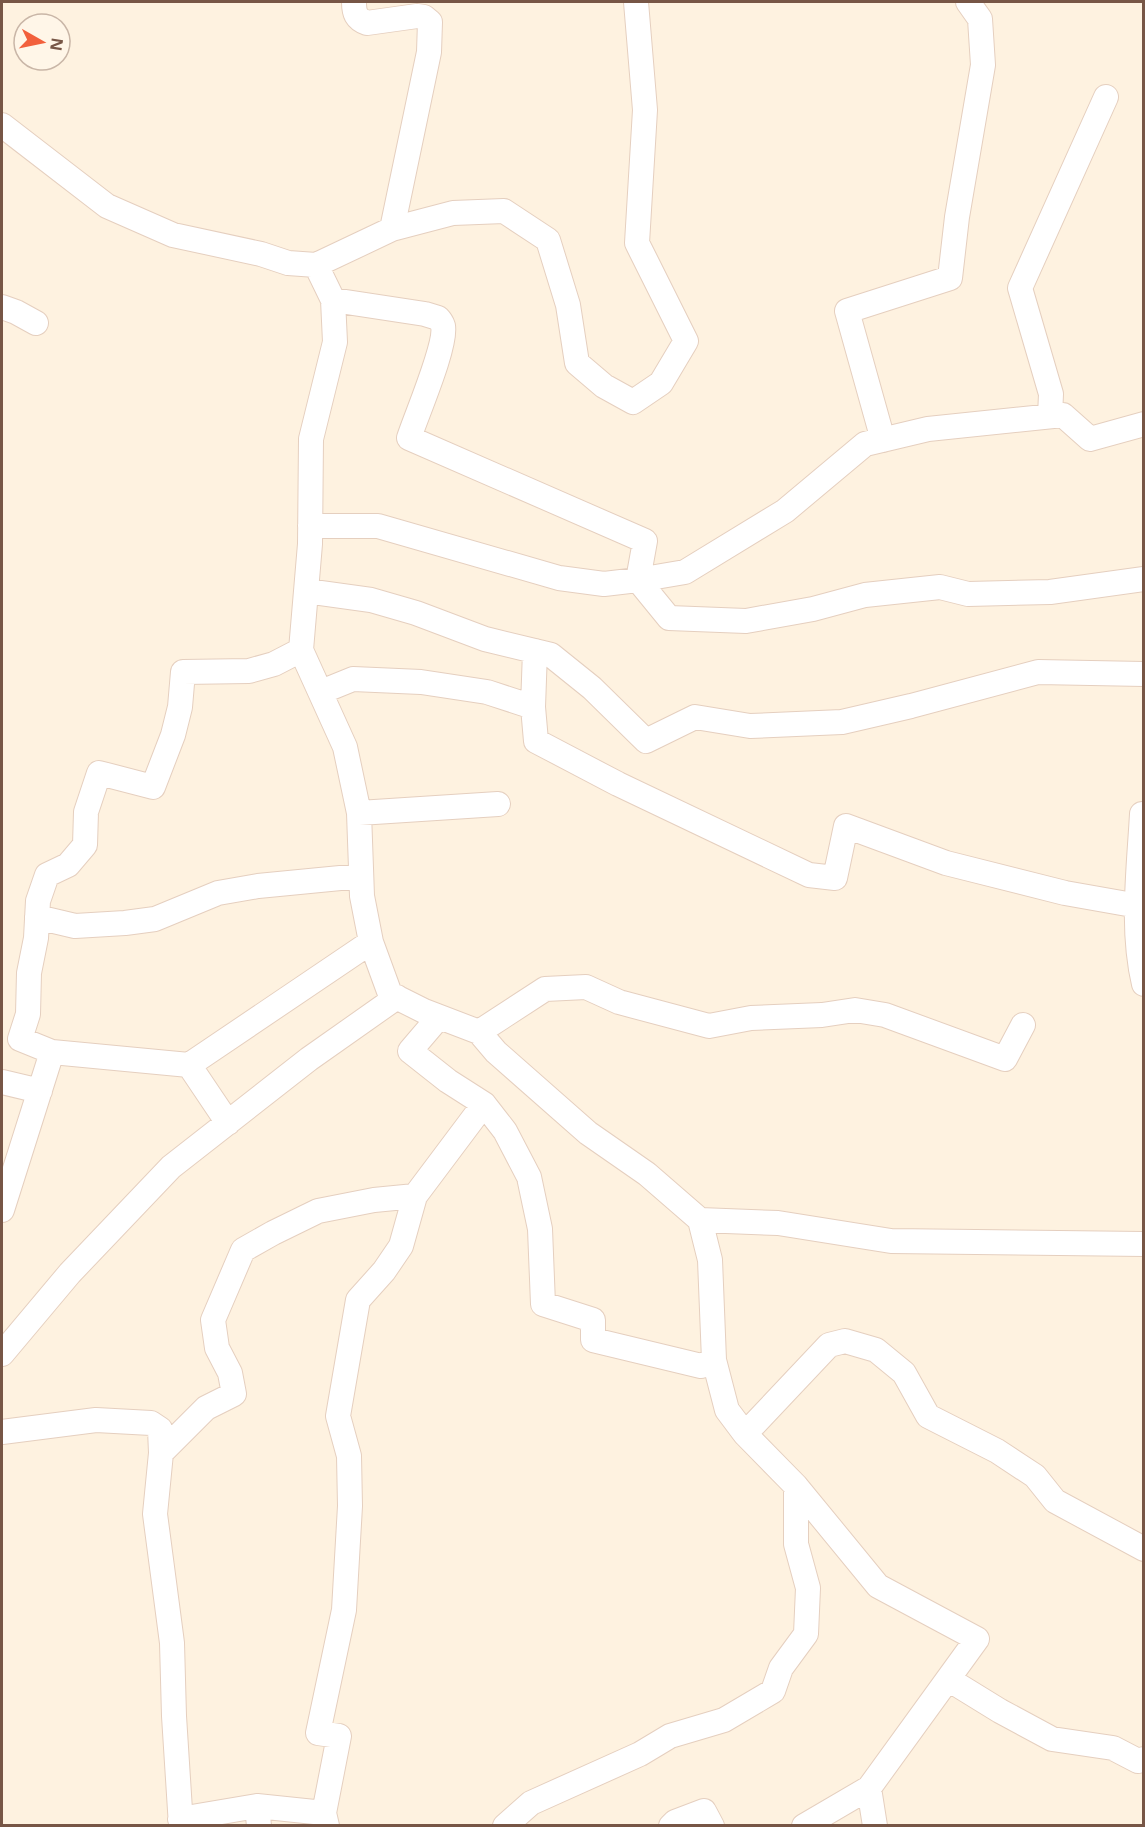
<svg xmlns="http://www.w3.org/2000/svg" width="1145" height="1827" font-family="'Open Sans',sans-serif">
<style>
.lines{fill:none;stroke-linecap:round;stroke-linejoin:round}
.minor-casing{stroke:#e5cfbf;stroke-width:26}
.minor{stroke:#fff;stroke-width:24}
</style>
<rect width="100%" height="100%" fill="#fef2e0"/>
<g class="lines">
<defs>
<path id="minor" d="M354 2C354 13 356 19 367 23L417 16 424 17 430 22 429 52 392 229
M2 125 107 206 173 235 261 254 288 263 316 265 333 300 335 342 311 439 310 544 301 650 345 747 359 813 362 896 371 942 390 994 424 1011 479 1032 496 1052 588 1133 647 1174 700 1220 710 1260 714 1360 727 1410 745 1434 829 1345 845 1341 876 1350 904 1373 928 1416 997 1451 1035 1476 1055 1501 1144 1549
M316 265 392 229 453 213 504 211 548 240 568 305 577 363 604 386 633 402 661 383 686 341 637 243 645 110 636 2
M333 300 425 314 438 318C440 320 442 323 443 326 447 345 416 416 409 438L645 541 638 580 685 572 785 511 865 444 928 429 1063 415 1090 439 1144 424
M2 307 16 312 36 323
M1050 416 1051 394 1020 288 1106 97
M883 440 847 311 950 278 957 217 983 65 980 19 968 2
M310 526H378L559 578 604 584 638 580 669 618 746 621 813 609 865 595 940 587 968 594 1050 592 1144 579
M306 591 371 600 416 613 485 639 551 655 592 688 646 741 695 717 750 726 842 722 911 706 1038 672 1144 674
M321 692 353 679 421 682 487 692 533 707 535 651
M533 707 536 741 618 784 809 875 835 878 846 826 946 863 1065 893 1144 907
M359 813 498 804
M1142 814C1139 869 1131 929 1144 984
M37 917 75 926 125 923 155 919 218 893 258 886 361 876
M439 1017 410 1051 448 1081 484 1104 505 1131 529 1177 540 1229 543 1304 593 1320V1340L701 1366 714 1360
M479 1032 545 989 586 987 619 1002 709 1026 751 1018 822 1015 855 1010 885 1015 1005 1059 1023 1025
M52 1052 20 1039 28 1014 29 973 36 938 38 901 47 875 68 865 85 845 86 812 99 773 153 787 173 735 180 707 183 672 249 671 274 664 301 650
M189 1065 228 1123
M2 1082 40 1091
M2 1210 52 1052 189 1065 371 942
M700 1220 778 1223 891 1241 1144 1244
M2 1354 70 1273 171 1167 309 1059 397 997
M2 1432 96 1420 151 1423 160 1429 161 1453 155 1514 172 1643 174 1716 181 1826
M745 1434 796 1486 878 1586 977 1639 869 1788 875 1826
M161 1453 206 1408 234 1394 230 1373 217 1348 213 1320 243 1250 273 1233 318 1211 374 1200 415 1196
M948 1679 1000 1711 1052 1739 1113 1748 1138 1761 1144 1759
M257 1806 324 1813 327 1826
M324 1813 339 1736 318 1733 344 1610 350 1506 349 1456 338 1416 358 1300 384 1271 401 1246 415 1196 484 1104
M180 1819 257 1806 259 1826
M505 1826 531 1803 640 1754 670 1736 724 1720 773 1691 781 1668 806 1634 808 1588 796 1544V1486
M671 1826 675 1822 704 1811 712 1826
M804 1826 869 1788"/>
</defs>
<!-- minor casing -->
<use href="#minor" class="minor-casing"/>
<!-- minor -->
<use href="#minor" class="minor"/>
</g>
<!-- border -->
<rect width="1145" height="1827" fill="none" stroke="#775646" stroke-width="6"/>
<!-- north arrow -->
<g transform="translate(42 42) rotate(99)"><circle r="28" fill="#fff6e8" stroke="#c9b6a7" stroke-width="1.5"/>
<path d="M0-4.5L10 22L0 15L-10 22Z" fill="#f2603c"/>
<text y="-9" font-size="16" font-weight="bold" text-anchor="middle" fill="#775646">N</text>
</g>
</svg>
